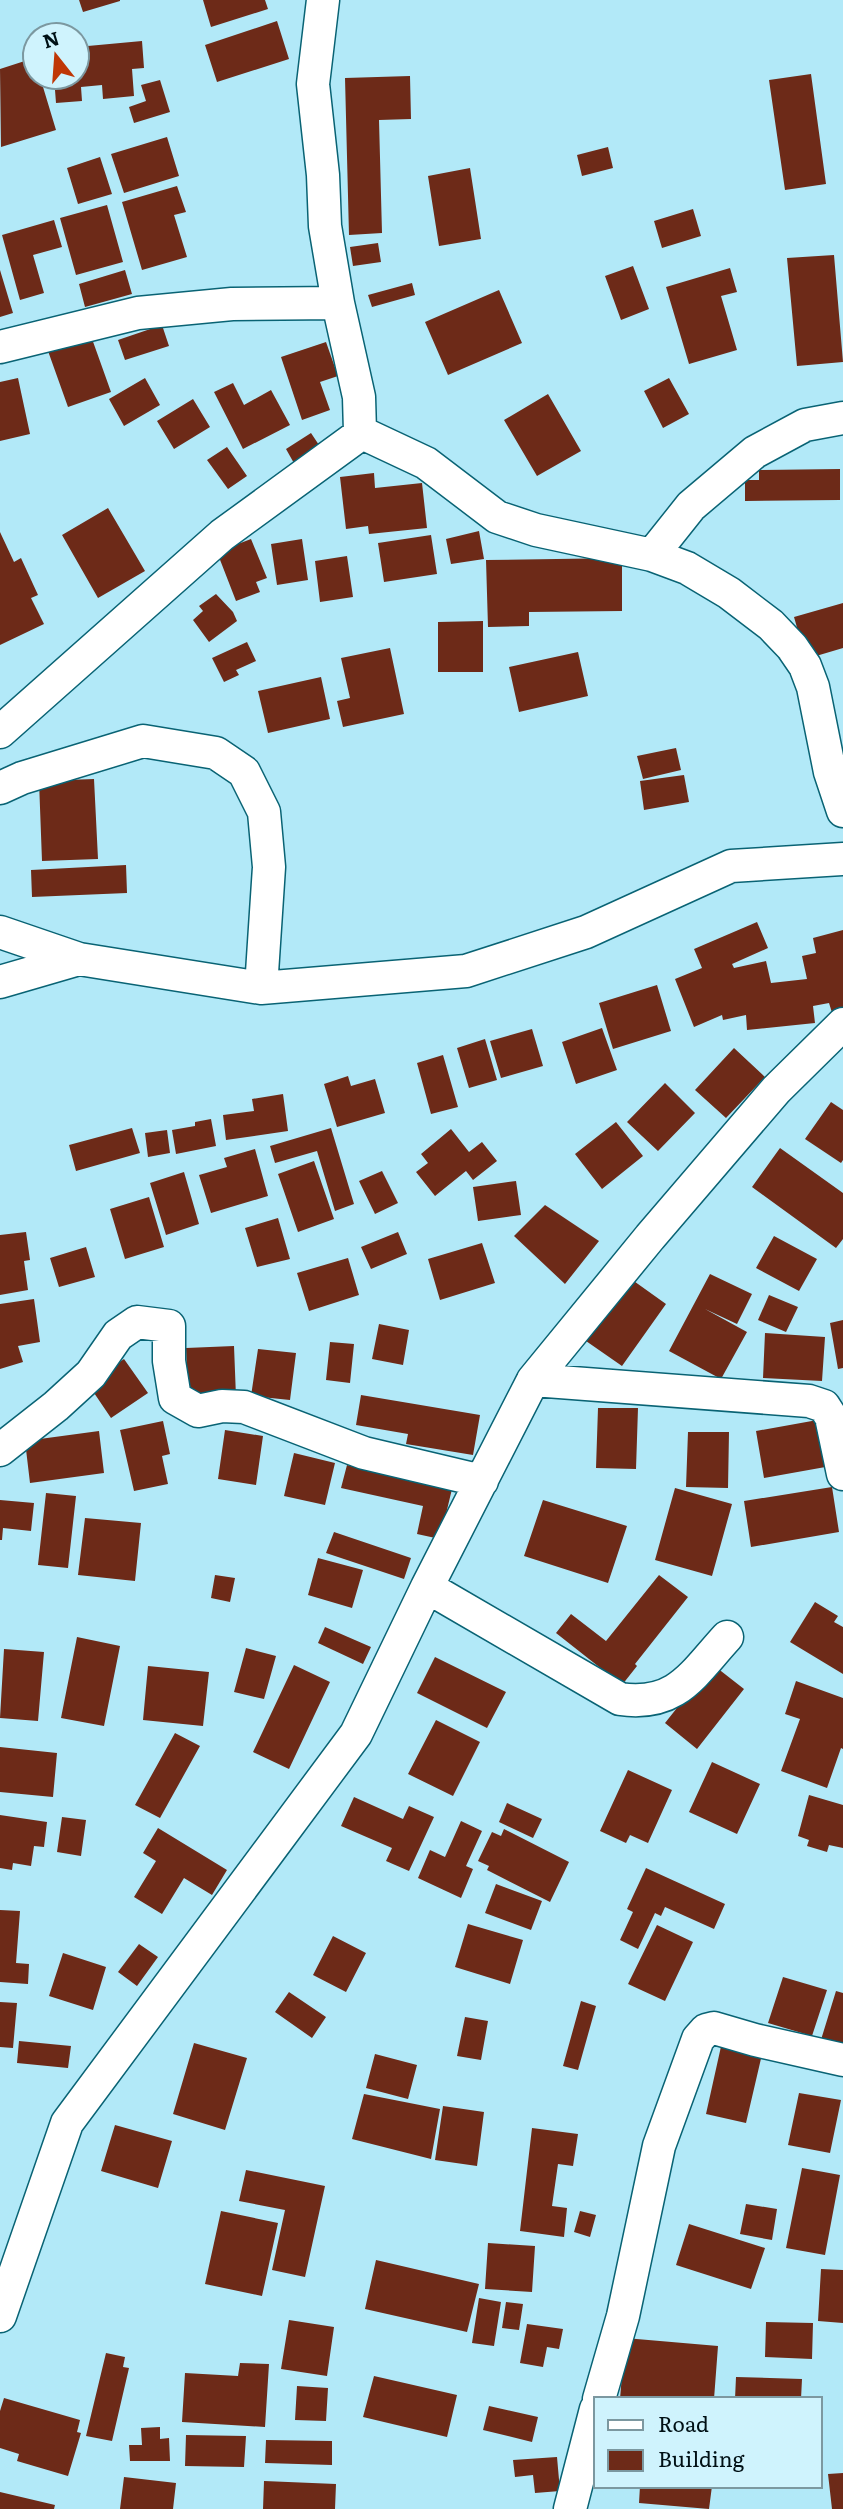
<svg xmlns="http://www.w3.org/2000/svg" width="843" height="2509" font-family="Literata,serif">
<style>
.building{fill:#6d2a18}
.lines{fill:none;stroke-linecap:round;stroke-linejoin:round}
.street-casing{stroke:#096374;stroke-width:35}
.street{stroke:#fff;stroke-width:32}
</style>
<rect width="100%" height="100%" fill="#b2e9f8"/>
<!-- building -->
<path class="building" d="M79 0H120V1L83 12Z
M203 0H265L268 9 211 27Z
M277 21 289 59 217 82 205 45Z
M142 41 144 68 132 69 134 96 103 99 102 85 81 87 82 101 56 103 54 77H77V47Z
M34 58 35 77H40L56 130 1 147 0 69Z
M811 74 826 184 785 190 769 80Z
M410 76 411 119 379 120 382 233 349 235 345 78Z
M160 80 170 112 134 123 129 107 146 101 141 85Z
M167 137 179 176 124 193 111 154Z
M608 147 613 168 582 176 577 155Z
M100 157 112 194 78 204 67 168Z
M470 168 481 239 439 246 428 176Z
M177 186 186 212 174 215 187 257 142 270 122 202Z
M107 205 123 262 76 275 60 218Z
M693 209 701 236 662 248 654 221Z
M54 220 62 247 33 255 44 293 20 300 2 235Z
M378 243 381 262 353 266 350 247Z
M834 255 843 362 797 366 787 258Z
M633 266 649 309 621 320 605 276Z
M730 268 737 292 721 296 737 350 689 364 666 287Z
M0 270 13 313 0 317Z
M125 270 132 294 85 307 79 284Z
M412 283 415 295 372 307 368 295Z
M499 290 522 343 448 375 425 322Z
M162 325 169 346 125 360 118 340Z
M91 336 111 392 68 407 48 351Z
M326 342 338 376 320 382 330 410 302 420 281 357Z
M18 378 30 434 0 441V382Z
M145 378 160 405 124 426 109 399Z
M669 378 689 414 663 428 644 391Z
M233 383 244 405 271 390 290 425 243 449 214 392Z
M548 394 581 451 537 476 504 420Z
M193 399 210 427 174 449 157 421Z
M311 433 321 448 295 465 286 449Z
M227 447 247 476 228 489 207 460Z
M840 469V500L745 501V480H759V470Z
M374 473 375 488 422 483 427 528 369 534 368 526 346 529 340 477Z
M108 508 145 571 98 598 62 535Z
M479 531 484 559 451 564 446 539Z
M0 532 14 562 21 558 38 595 31 598 44 624 0 645Z
M431 535 437 574 384 582 378 543Z
M251 539 267 578 256 582 260 592 236 601 217 552Z
M302 539 308 580 277 585 271 544Z
M347 556 353 597 320 602 315 561Z
M622 558V611L529 612V626L488 627 486 560Z
M216 594 233 612 237 621 209 642 193 620 203 611 199 606Z
M843 603V648L806 659 794 617Z
M483 621V672H438V622Z
M247 642 256 661 236 670 239 675 224 682 212 658Z
M390 648 404 714 343 727 337 701 350 698 341 658Z
M578 652 588 696 519 712 509 667Z
M321 677 330 719 268 733 258 691Z
M676 748 681 770 643 779 637 756Z
M684 775 689 802 644 810 640 781Z
M94 779 98 859 42 861 39 781Z
M126 865 127 893 32 897 31 870Z
M757 922 768 948 732 964 734 968 766 961 771 983 807 979 802 956 816 953 813 938 843 930V1016L834 1019 829 1003 813 1006 815 1023 747 1030 746 1015 723 1020 722 1015 694 1027 675 979 702 968 694 949Z
M657 985 671 1031 613 1049 599 1003Z
M602 1028 617 1070 576 1084 562 1042Z
M532 1029 543 1066 501 1078 490 1041Z
M485 1039 497 1080 469 1088 457 1048Z
M734 1048 765 1077 726 1118 695 1090Z
M443 1055 458 1107 431 1114 417 1063Z
M348 1076 351 1086 375 1079 385 1113 337 1127 324 1084Z
M665 1083 695 1113 658 1151 627 1122Z
M283 1094 288 1131 226 1140 223 1115 254 1111 252 1099Z
M831 1102 843 1110V1160L841 1163 805 1139Z
M211 1119 216 1146 176 1154 172 1130 195 1126V1122Z
M616 1122 643 1156 602 1189 575 1154Z
M132 1128 140 1153 76 1171 69 1145Z
M331 1128 354 1204 335 1211 317 1151 275 1163 270 1146Z
M451 1129 469 1152 482 1142 497 1161 473 1180 466 1171 435 1196 416 1172 428 1163 421 1154Z
M167 1130 170 1153 148 1157 145 1133Z
M780 1148 843 1193V1239L836 1248 752 1187Z
M255 1149 268 1196 211 1213 199 1175 227 1167 224 1158Z
M314 1161 334 1219 298 1232 278 1174Z
M382 1171 398 1203 375 1214 359 1181Z
M184 1172 199 1224 166 1235 150 1183Z
M516 1181 521 1215 478 1221 473 1187Z
M149 1197 164 1247 125 1259 110 1209Z
M545 1205 599 1241 565 1284 514 1236Z
M278 1218 290 1259 257 1267 245 1228Z
M26 1232 30 1260 24 1261 28 1290 0 1295V1235Z
M398 1232 407 1254 371 1269 361 1247Z
M774 1236 817 1259 799 1291 756 1268Z
M482 1243 495 1283 440 1300 428 1259Z
M86 1247 95 1277 59 1287 50 1258Z
M348 1258 359 1295 309 1311 297 1273Z
M710 1274 752 1294 737 1324 705 1309 747 1332 721 1379 669 1351Z
M631 1279 666 1304 622 1366 586 1341Z
M769 1295 798 1307 786 1332 758 1320Z
M34 1299 40 1342 18 1346 23 1362 0 1369V1304Z
M843 1320V1368L838 1369 830 1323Z
M379 1324 409 1330 403 1365 372 1359Z
M765 1333 825 1337 822 1381 763 1378Z
M330 1342 354 1344 350 1383 326 1380Z
M234 1346 236 1397 188 1399 186 1348Z
M258 1349 296 1353 290 1400 251 1396Z
M124 1359 148 1393 111 1418 88 1384Z
M361 1395 480 1415 473 1455 406 1444 408 1434 356 1425Z
M598 1408H638L636 1469 596 1468Z
M823 1419 831 1466 764 1478 756 1431Z
M163 1421 170 1454 162 1456 168 1484 134 1491 120 1430Z
M225 1430 263 1436 256 1485 218 1479Z
M99 1431 104 1473 30 1483 25 1441Z
M688 1432H729L728 1488 686 1487Z
M294 1453 335 1463 325 1505 284 1496Z
M347 1465 452 1489 440 1539 417 1534 423 1506 341 1488Z
M832 1487 839 1532 751 1547 744 1501Z
M675 1488 732 1504 712 1576 655 1560Z
M46 1493 76 1496 68 1568 38 1565Z
M0 1500 34 1503 31 1531 3 1528 2 1540H0Z
M543 1500 627 1526 608 1583 524 1556Z
M85 1518 141 1523 135 1581 78 1575Z
M334 1532 411 1558 404 1579 326 1553Z
M318 1558 363 1570 352 1608 308 1595Z
M215 1575 235 1578 230 1602 211 1598Z
M659 1575 688 1597 635 1664 637 1666 622 1685 556 1633 571 1614 606 1641Z
M815 1602 838 1616 834 1622 843 1627V1674L790 1642Z
M325 1627 371 1647 363 1664 318 1643Z
M77 1637 120 1646 104 1726 61 1718Z
M246 1648 276 1656 264 1699 234 1692Z
M4 1649 44 1652 38 1721 0 1718Z
M435 1657 506 1692 487 1728 417 1693Z
M712 1664 744 1689 697 1749 665 1723Z
M294 1665 330 1682 289 1769 253 1752Z
M148 1666 209 1672 203 1726 143 1720Z
M796 1681 843 1698V1749L841 1748 827 1788 781 1771 800 1719 785 1714Z
M436 1720 480 1742 453 1796 408 1774Z
M175 1733 200 1746 160 1818 135 1805Z
M0 1747 57 1753 53 1797 0 1792Z
M712 1762 760 1784 737 1834 689 1812Z
M628 1770 672 1790 648 1843 630 1835 626 1843 600 1831Z
M809 1795 843 1805V1848L829 1845 827 1852 807 1846 809 1840 798 1836Z
M354 1797 403 1819 409 1806 434 1817 409 1871 386 1861 392 1848 341 1826Z
M507 1803 542 1819 533 1838 499 1822Z
M0 1815 47 1822 44 1847 34 1846 31 1866 13 1863 12 1870 0 1868Z
M62 1817 86 1820 81 1856 57 1852Z
M461 1821 482 1831 466 1866 473 1869 461 1898 418 1878 430 1850 445 1857Z
M158 1828 227 1870 212 1895 184 1878 162 1914 134 1897 156 1861 143 1853Z
M504 1829 569 1862 550 1902 487 1870 489 1866 478 1861 492 1832 501 1836Z
M646 1868 725 1904 714 1929 665 1907 661 1916 655 1913 638 1949 620 1940 633 1912 627 1909Z
M496 1884 542 1901 531 1930 485 1913Z
M0 1910 20 1911 16 1963 29 1964 28 1984 0 1982Z
M468 1924 523 1940 510 1984 455 1967Z
M657 1925 693 1942 665 2001 628 1984Z
M333 1936 366 1953 346 1992 313 1975Z
M139 1944 158 1957 137 1986 118 1972Z
M63 1953 106 1967 93 2010 49 1996Z
M783 1977 827 1990 812 2036 768 2023Z
M836 1991 843 1993V2049L820 2043Z
M289 1992 326 2017 312 2038 275 2012Z
M581 2001 596 2006 578 2070 563 2066Z
M0 2002 17 2003 13 2048 0 2047Z
M465 2017 488 2021 481 2060 457 2056Z
M19 2041 71 2046 68 2068 17 2063Z
M722 2042 763 2050 746 2123 706 2114Z
M194 2043 247 2058 225 2130 173 2114Z
M375 2054 417 2065 408 2099 366 2088Z
M799 2093 841 2100 830 2153 788 2145Z
M364 2094 440 2109 431 2159 352 2139Z
M443 2106 484 2112 477 2166 435 2160Z
M115 2125 172 2141 158 2188 101 2171Z
M532 2128 578 2134 573 2166 558 2164 552 2206 567 2208 564 2237 520 2231Z
M802 2168 840 2175 825 2255 786 2248Z
M246 2170 325 2186 305 2277 272 2270 285 2210 239 2201Z
M746 2204 777 2209 772 2240 740 2234Z
M221 2211 278 2223 262 2296 205 2284Z
M580 2211 596 2215 590 2237 574 2232Z
M689 2224 765 2248 751 2289 676 2265Z
M488 2243 535 2246 532 2292 485 2289Z
M376 2260 479 2284 467 2332 365 2309Z
M821 2269 843 2270V2323L818 2321Z
M479 2298 501 2302 494 2346 472 2343Z
M506 2302 523 2304 519 2330 502 2328Z
M289 2320 334 2327 327 2376 281 2369Z
M766 2322 813 2323 812 2359 765 2357Z
M527 2324 563 2329 559 2349 547 2347 543 2367 520 2363Z
M625 2338 718 2346 714 2399H620Z
M106 2353 125 2357 123 2367 129 2368 112 2441 86 2436Z
M240 2363 269 2364 265 2427 182 2422 185 2373 238 2376Z
M374 2376 457 2395 447 2437 363 2417Z
M736 2377 802 2379 801 2399H735Z
M297 2386 328 2388 326 2421 295 2420Z
M4 2398 80 2420 77 2432 81 2433 68 2476 17 2461 19 2454 0 2448V2411Z
M489 2406 538 2417 532 2442 483 2430Z
M160 2427V2439L169 2438 170 2461H130L129 2445H142L141 2428Z
M186 2435 246 2436 244 2467 185 2466Z
M266 2440 332 2441V2465L265 2463Z
M557 2457 560 2491 535 2493 533 2475 515 2477 513 2460Z
M843 2473V2509H832L828 2474Z
M124 2477 176 2483 173 2509H120Z
M264 2481 336 2484 335 2509H263Z
M640 2486H712L709 2509 639 2503Z
M0 2492 55 2505 54 2509H0Z"/>
<g class="lines">
<defs>
<path id="street" d="M0 347 138 313 232 304 338 303
M360 432 426 463 497 517 536 530 652 555 687 568 729 593 771 625 792 647 805 666 813 687 830 772 843 811
M652 555 691 506 755 452 805 425 843 418
M0 732 222 535 355 438 360 432 359 397 338 303 325 226 323 175 313 84 323 0
M0 788 22 778 143 741 216 753 244 772 264 812 269 867 261 988
M0 932 79 959 261 988 466 971 586 932 731 866 843 859
M0 982 79 959
M533 1380 809 1401 824 1406 831 1417 843 1474
M0 1450 56 1406 91 1374 118 1335 137 1322 169 1326V1361L175 1398 198 1411 222 1406 244 1407 364 1453 482 1481
M427 1587 620 1699C677 1707 693 1674 727 1637
M0 2316 67 2123 356 1734 427 1587 533 1380 650 1237 776 1090 843 1024
M599 2399 623 2316 659 2146 698 2039 706 2030 714 2028 755 2040 843 2060
M570 2509 596 2409"/>
</defs>
<!-- street casing -->
<use href="#street" class="street-casing"/>
<!-- street -->
<use href="#street" class="street"/>
</g>
<!-- legend -->
<rect x="594" y="2397" width="228" height="91" fill="#cff3fd" stroke="#7c98a0" stroke-width="2"/>
<rect x="608" y="2420" width="35" height="10" fill="#ffffff" stroke="#7c98a0" stroke-width="2"/>
<text x="658" y="2432" font-size="21" fill="#001015">Road</text>
<rect x="608" y="2450" width="35" height="21" fill="#6d2a18" stroke="#7c98a0" stroke-width="2"/>
<text x="658" y="2467" font-size="21" fill="#001015">Building</text>
<!-- north arrow -->
<g transform="translate(56 56) rotate(343)"><circle r="33" fill="#cff3fd" stroke="#7c98a0" stroke-width="2"/>
<path d="M0-5L12 26L0 18L-12 26Z" fill="#bf3706"/>
<text y="-10" font-size="19" font-weight="bold" text-anchor="middle" fill="#001015">N</text>
</g>
</svg>
